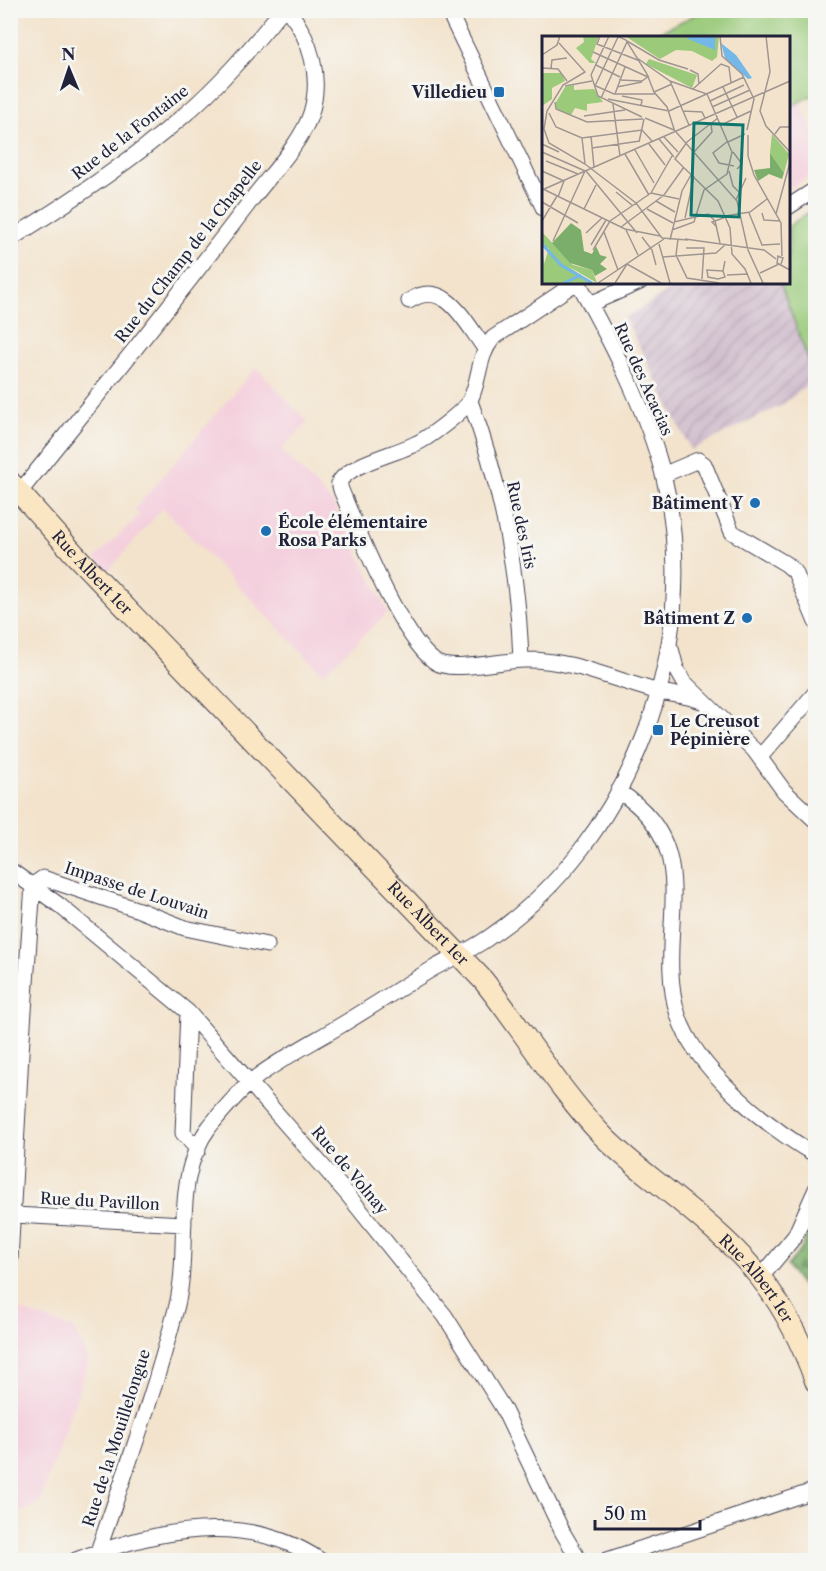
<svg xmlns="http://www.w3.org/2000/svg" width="826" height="1571" font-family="'Libre Caslon Text',serif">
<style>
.built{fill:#f4cfdd}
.industrial{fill:url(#industrial-furrows)}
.grass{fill:#9aca7a;stroke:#5e765a;stroke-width:1.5}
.forest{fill:url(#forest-firs);stroke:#4e6852;stroke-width:1.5}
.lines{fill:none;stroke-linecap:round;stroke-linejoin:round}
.minor-casing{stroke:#413f51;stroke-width:17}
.secondary-casing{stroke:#413f51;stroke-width:23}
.minor{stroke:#fff;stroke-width:15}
.secondary{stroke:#fbe6c4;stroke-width:21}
.poi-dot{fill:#1f6fb2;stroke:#f6f6f2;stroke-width:2}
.labels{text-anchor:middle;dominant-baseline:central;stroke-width:6;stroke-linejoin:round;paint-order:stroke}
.poi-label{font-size:16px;font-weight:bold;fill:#22223b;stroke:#f6f6f2;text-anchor:end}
.street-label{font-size:16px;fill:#22223b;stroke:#f6f6f2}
.inset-river{fill:none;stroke:#74b7e9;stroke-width:3}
.inset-road{fill:none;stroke:#9f9692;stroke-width:1.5}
.view{fill:#0f766e;fill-opacity:0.15;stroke:#0f766e;stroke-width:3}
.inset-edge{fill:none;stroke:#22223b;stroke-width:3}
</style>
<defs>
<pattern id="industrial-furrows" width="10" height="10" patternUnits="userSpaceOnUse" patternTransform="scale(1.5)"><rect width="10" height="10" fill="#d0bdcd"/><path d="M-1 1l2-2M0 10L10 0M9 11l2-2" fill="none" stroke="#b2a2b1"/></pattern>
<pattern id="forest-firs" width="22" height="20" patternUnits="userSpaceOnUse" patternTransform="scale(1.5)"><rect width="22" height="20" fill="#7bae6a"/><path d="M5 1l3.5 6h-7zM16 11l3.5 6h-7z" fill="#648d58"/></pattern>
</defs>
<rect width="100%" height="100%" fill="#f6f6f2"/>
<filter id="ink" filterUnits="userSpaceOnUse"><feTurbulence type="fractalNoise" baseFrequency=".0167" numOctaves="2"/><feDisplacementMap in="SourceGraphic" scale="12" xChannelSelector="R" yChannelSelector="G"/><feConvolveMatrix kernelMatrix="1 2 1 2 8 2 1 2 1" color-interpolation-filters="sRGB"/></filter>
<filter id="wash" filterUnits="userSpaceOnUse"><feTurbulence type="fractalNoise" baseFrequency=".008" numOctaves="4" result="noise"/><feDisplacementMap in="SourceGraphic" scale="24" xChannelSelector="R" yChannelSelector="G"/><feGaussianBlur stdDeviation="1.35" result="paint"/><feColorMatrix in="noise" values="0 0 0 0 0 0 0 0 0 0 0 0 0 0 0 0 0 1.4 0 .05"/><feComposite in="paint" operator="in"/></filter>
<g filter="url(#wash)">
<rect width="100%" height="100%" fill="#f3e3cc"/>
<!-- built -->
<path class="built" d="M800 102 815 136V172L789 189V107Z
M256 367 308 422 281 450 332 502 388 612 323 674 163 508 108 571 95 558 140 515 134 510Z
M17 1309 74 1329 89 1361 39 1503 11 1517 10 1327Z"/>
<!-- industrial -->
<path class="industrial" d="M684 282H780L815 379 782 405 691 450 625 318Z"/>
<!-- grass -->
<path class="grass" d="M705 10 815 11V94L789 107 788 38 649 37Z
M815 208V379L780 282H788L789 226Z"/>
<!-- forest -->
<path class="forest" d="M813 1216 816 1217 815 1287 801 1285 787 1266 803 1247Z"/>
</g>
<g filter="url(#ink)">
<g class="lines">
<defs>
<path id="minor" d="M448 10 544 209
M788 207 816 189
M10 239C70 202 129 163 182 117 219 86 251 48 282 10
M577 282 493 338C478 356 480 378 471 398 466 410 433 434 421 441 398 454 352 462 339 482L341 490C359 533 399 634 434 661 449 674 503 660 524 660 572 659 610 679 656 691 672 695 688 695 704 702
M409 301C445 277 465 322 484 347
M590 304 640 282
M470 401C501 484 518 571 521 660
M663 475 698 460 704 464 732 532 786 564 795 572 816 622
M19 493C96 397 175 301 249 203 268 177 302 143 311 113 322 77 311 39 288 10
M671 649 676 668 684 682 754 750 784 791 816 821
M760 757 816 692
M618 791C711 849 652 932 678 1015 695 1069 767 1127 816 1155
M10 870 59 905 188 1012 348 1195 445 1316 503 1408 563 1533 579 1560
M33 885 43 878 139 910 185 928 267 945
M188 1012 183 1133 198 1150
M14 1215 184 1224
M10 1260 21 1053 33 885
M762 1276 795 1236 816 1189
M76 1560C155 1530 245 1510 320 1560
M95 1560C124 1476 155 1392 177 1305 191 1247 171 1177 210 1126 223 1110 241 1089 258 1076 284 1057 315 1041 343 1024 373 1006 403 986 434 968 452 958 471 950 488 938 631 842 704 645 664 478 647 410 612 344 578 282
M607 1560 816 1490"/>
<g id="secondary">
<path id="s1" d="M10 482 77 557 483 980C524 1031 557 1088 602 1135 624 1158 651 1177 675 1197 747 1255 784 1293 816 1382"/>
</g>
</defs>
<!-- minor casing -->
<use href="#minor" class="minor-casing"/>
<!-- secondary casing -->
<use href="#secondary" class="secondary-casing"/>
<!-- minor -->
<use href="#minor" class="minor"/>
<!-- secondary -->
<use href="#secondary" class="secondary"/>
</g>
</g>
<!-- markers -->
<g class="poi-dot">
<rect x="493" y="86" width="12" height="12" rx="3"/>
<circle cx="755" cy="503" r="6"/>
<circle cx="266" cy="531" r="6"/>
<circle cx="747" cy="618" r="6"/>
<rect x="652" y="724" width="12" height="12" rx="3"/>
</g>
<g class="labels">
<!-- poi labels -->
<g class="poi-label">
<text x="487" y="92">Villedieu</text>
<text x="743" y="503">Bâtiment Y</text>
<text x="278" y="522" text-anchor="start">École élémentaire<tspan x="278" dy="18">Rosa Parks</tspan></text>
<text x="735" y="618">Bâtiment Z</text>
<text x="670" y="721" text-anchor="start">Le Creusot<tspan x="670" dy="18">Pépinière</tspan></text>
</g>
<!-- street labels -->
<g class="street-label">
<text transform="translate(130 132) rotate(-38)">Rue de la Fontaine</text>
<text transform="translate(188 251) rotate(-52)">Rue du Champ de la Chapelle</text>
<text transform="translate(644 379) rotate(66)">Rue des Acacias</text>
<text transform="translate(522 525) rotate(78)">Rue des Iris</text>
<text stroke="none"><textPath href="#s1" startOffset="122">Rue Albert 1er</textPath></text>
<text transform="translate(137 890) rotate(18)">Impasse de Louvain</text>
<text stroke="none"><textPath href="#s1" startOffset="608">Rue Albert 1er</textPath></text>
<text transform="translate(350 1170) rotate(50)">Rue de Volnay</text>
<text transform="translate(100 1201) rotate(3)">Rue du Pavillon</text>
<text stroke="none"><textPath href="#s1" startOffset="1094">Rue Albert 1er</textPath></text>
<text transform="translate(116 1438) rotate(-72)">Rue de la Mouillelongue</text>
</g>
</g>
<!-- overview -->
<g transform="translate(542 36)">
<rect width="248" height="248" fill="#f3e3cc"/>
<path d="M0 37H19L23 45 10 52V63L0 70ZM230 98 247 118 242 137 228 117ZM0 196 31 229 50 234 55 247 26 230 49 247H0V209L2 228 7 212 4 214 0 207Z" fill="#9aca7a"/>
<path d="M228 117 242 137 240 143 227 138 216 145 212 134 228 132ZM29 187 39 194 42 215 50 218 54 210 58 219 65 221 58 228 65 233 53 240 50 234 28 227 10 207Z" fill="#7bae6a"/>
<path d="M107 23 155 39 150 52 104 28Z" fill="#9aca7a"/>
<path d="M41 0H57L49 23 54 27H48L34 12 42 6ZM83 0H177L175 21 170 25 150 15 134 14 118 23ZM32 49V54L52 53 61 66 45 68V75L33 72 29 79 15 73 13 68 23 51Z" fill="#9aca7a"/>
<path d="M152 0 173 1V14L144 2ZM179 7 194 19 210 42 206 43 183 22Z" fill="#74b7e9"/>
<path class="inset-river" d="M0 208 19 229 50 247M22 247 39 239"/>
<path class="inset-road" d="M58 0 55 8 98 25M75 0 84 4 105 38 112 56 125 71 133 96M178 0 180 20 200 38 212 63 205 94M224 0 228 36 218 75 224 90 248 116M85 5 117 24 146 33M17 7 43 36 21 49 5 75 2 93 7 107 43 128 94 167 120 202 146 204M51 16 106 41M0 19 15 9 18 0M95 22 128 45 165 58 190 116 185 138 162 154 152 186 130 194M54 29 78 41M0 32 16 33 25 45M9 32 10 24 25 22M148 34 156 38 157 48M49 39 56 60 100 81M49 39 67 0M77 44 100 45 107 40M128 45 147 89M23 50 50 45M53 50 76 1M54 50 72 58H113M75 51 100 46M181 51 195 81M151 53 179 28 187 31 189 47M112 56 130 48M73 58 83 31M80 60 100 64 99 70M59 62 85 6M66 63 127 75M168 65 202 49M13 66 14 73 45 86 101 83M71 68 78 120M170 71 208 54M127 75 202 41M141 75 160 76 163 82M7 77 14 91 40 102 100 94 110 105M42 80 83 74M103 82 132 94M176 82 145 106 133 123 176 165 188 192 190 218 203 233 209 247M179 89 209 75M134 96 195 165 206 214M233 98 238 91H248M206 99V120L212 139 239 187 240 220M49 100 52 131M122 101 136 116M40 102 43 128M117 103 132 121M186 105 171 117 177 127 192 130M97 106 102 83M186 106 203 98M0 108 17 116M107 108 123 129M50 112 98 105M93 114 112 147M0 116 43 135 11 205M152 116 170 96 169 88M191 116 200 128 195 133M83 118 107 159M4 125 36 138M0 135 22 145 16 161M44 135 95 197M187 135 191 150 198 157M1 153 83 193 118 200M0 154 248 45M74 156 91 170M109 157 130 120M109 157 137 163M194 164 204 142M114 165 133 176M0 166 36 187M42 173 54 149M105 173 131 187M207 177 220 209 238 208M220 177 222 184 238 185M234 178 248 126M183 180 208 176 225 163M143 182 152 140M0 185 15 160M132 186 166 178 173 185 178 207M79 191 122 159 142 131M175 191 170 186 184 181M84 194 96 219M62 196 76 234M44 197 60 182M100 201 110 214 114 229M136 203 134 219 145 242 177 247M143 203 222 214 234 223M128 204 140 155 150 137M117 208 128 247M49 209 64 184M144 212H162L160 243M51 214 68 185 109 157M206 214 221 247M121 221 174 217 184 208M239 228 241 222 236 220 235 227 248 234M164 234 181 235 183 225M165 234 166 241 176 243 183 241 181 235M218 237 237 228M185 239 206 238M56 247 122 203M73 247 85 228 119 247"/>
<path class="view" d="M152 87 201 89 197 181 149 179Z"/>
<rect width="248" height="248" class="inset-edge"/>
</g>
<!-- margin -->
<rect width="826" height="1571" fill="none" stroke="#f6f6f2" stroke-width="36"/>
<!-- north arrow -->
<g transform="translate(69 69) rotate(358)" stroke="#f6f6f2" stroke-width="4.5" paint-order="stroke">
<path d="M0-4.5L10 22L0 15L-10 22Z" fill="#22223b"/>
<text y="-9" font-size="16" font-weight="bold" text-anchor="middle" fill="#22223b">N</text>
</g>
<!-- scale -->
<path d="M595 1520v9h105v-9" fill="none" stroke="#22223b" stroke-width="3"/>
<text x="604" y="1520" font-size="18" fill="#22223b" stroke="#f6f6f2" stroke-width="4.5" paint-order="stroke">50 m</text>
</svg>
